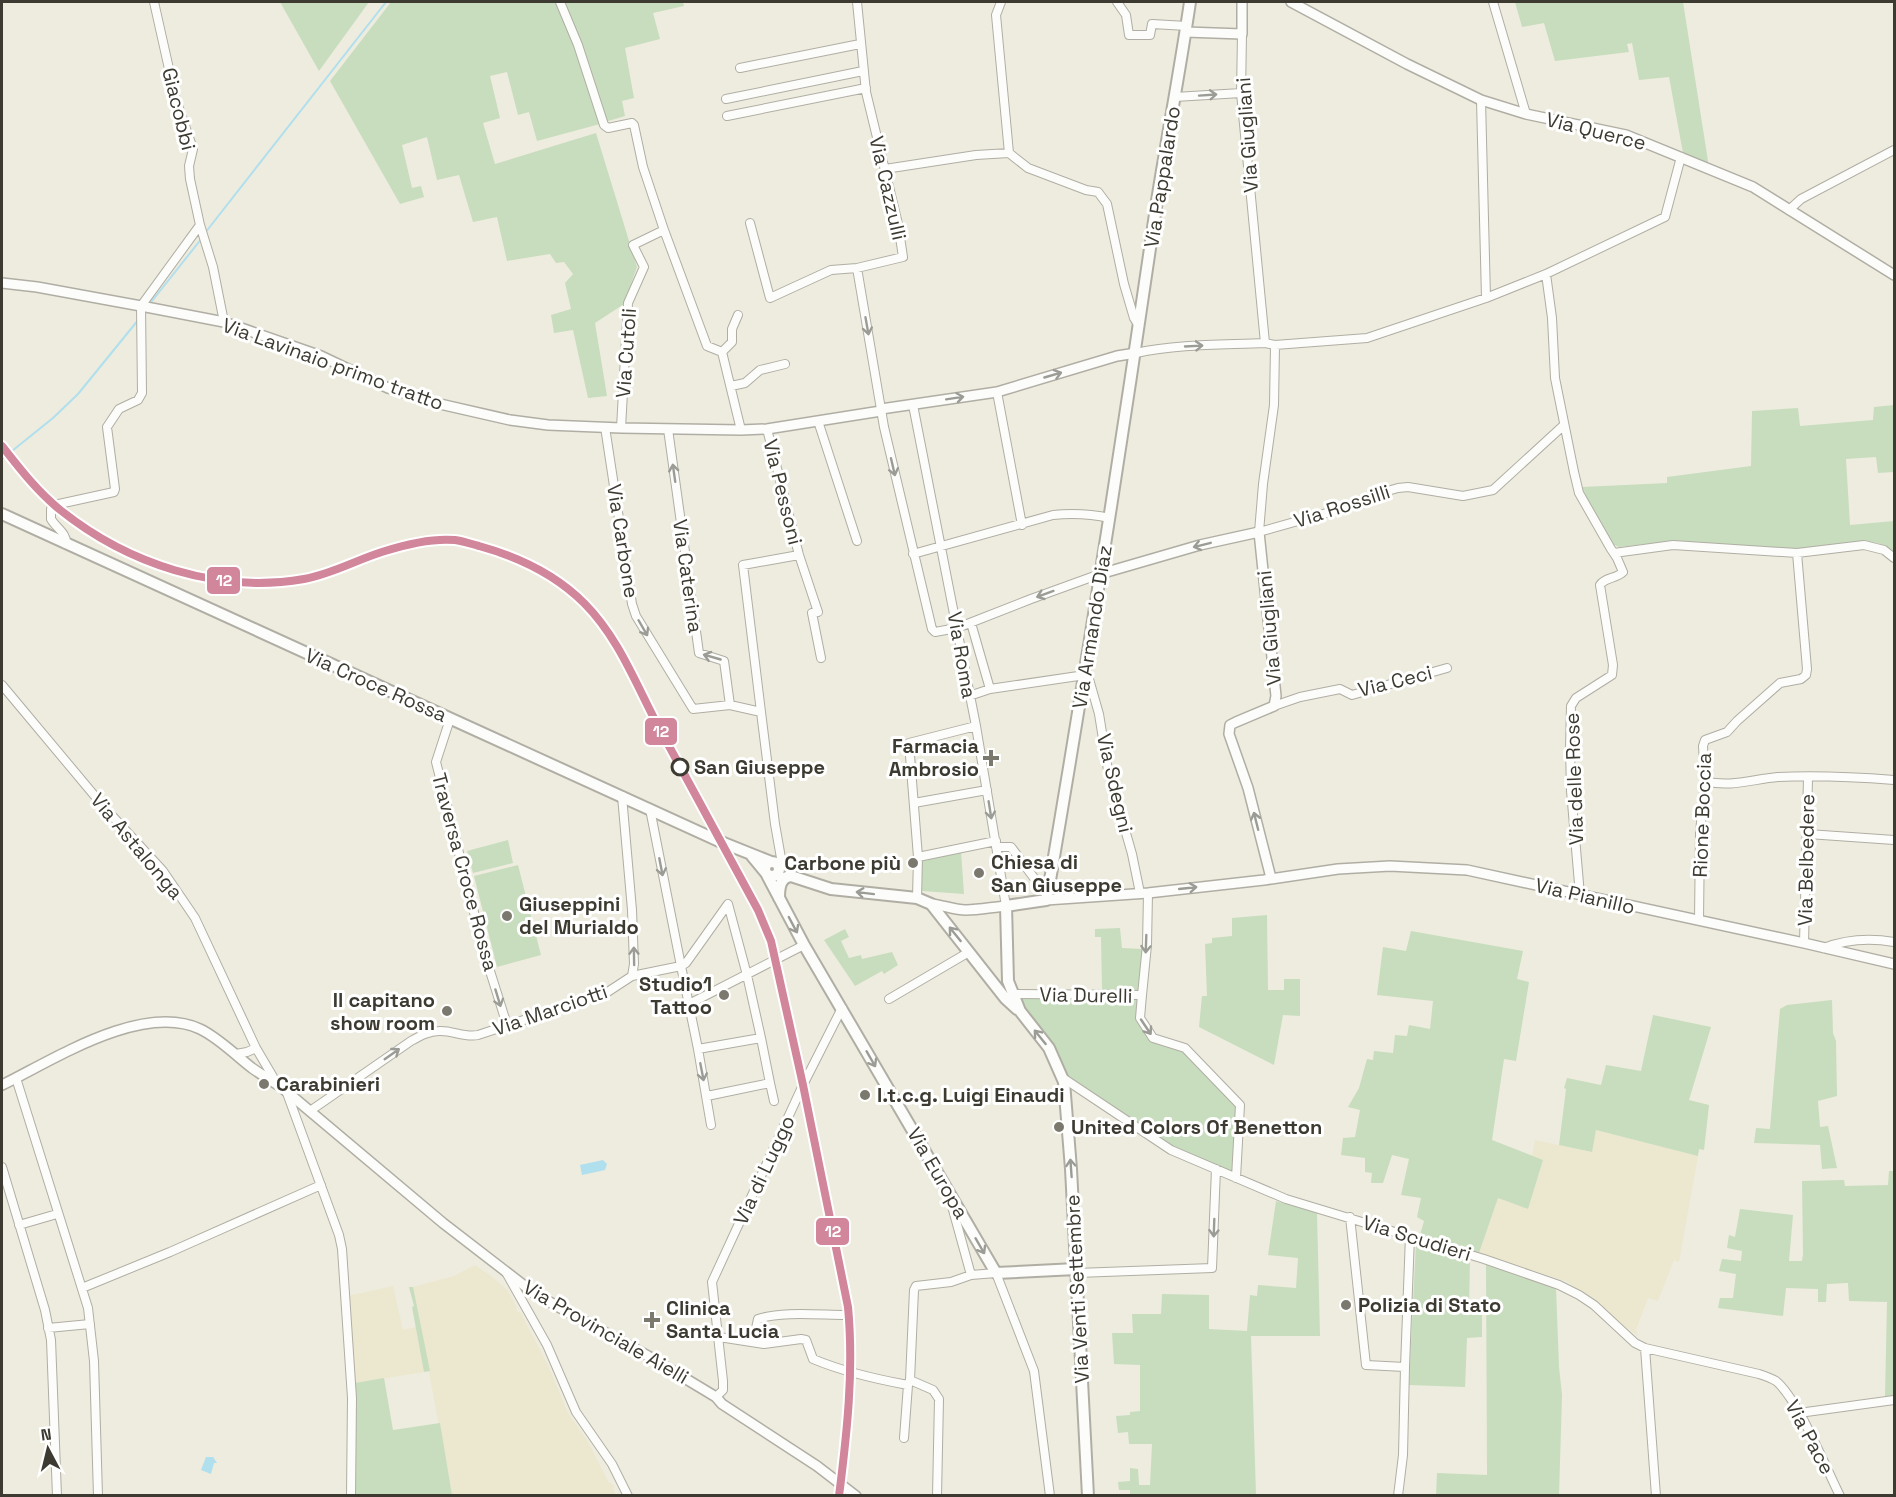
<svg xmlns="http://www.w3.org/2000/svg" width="1896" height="1497" font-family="'Space Grotesk',sans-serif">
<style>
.built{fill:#ece7cf}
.green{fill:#c7ddbe}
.water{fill:#b0dfee}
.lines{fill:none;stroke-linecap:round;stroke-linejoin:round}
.stream{stroke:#b0dfee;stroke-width:2}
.minor-casing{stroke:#b0aea4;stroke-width:10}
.tertiary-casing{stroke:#b0aea4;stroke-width:12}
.secondary-casing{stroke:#b0aea4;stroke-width:14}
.minor{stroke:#fcfcfa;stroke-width:8}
.tertiary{stroke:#fcfcfa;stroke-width:9}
.secondary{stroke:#fcfcfa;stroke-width:10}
.rail-1-casing{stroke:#fff;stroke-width:12}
.rail-1{stroke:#d2869b;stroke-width:8}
.oneway{stroke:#9c9c96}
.poi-dot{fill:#7b796e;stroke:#fff;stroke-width:2}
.stop-dot{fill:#fff;stroke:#3d3b31;stroke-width:3}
.labels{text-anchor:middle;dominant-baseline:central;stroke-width:6;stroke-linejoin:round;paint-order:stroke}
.street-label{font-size:20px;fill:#3d3b31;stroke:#fff}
.poi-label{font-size:20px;font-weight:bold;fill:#3d3b31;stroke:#fff;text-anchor:start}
.stop-label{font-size:20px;font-weight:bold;fill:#3d3b31;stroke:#fff;text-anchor:start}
.line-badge{stroke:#fff;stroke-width:2}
.badge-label{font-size:16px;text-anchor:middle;font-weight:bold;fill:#fff}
</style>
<rect width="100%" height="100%" fill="#eeecde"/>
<!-- built -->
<path class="built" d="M1596 1130 1698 1156 1679 1262 1674 1260 1658 1301 1648 1298 1636 1330 1638 1336 1568 1282 1479 1253 1498 1198 1528 1209 1543 1160 1532 1156 1535 1140 1591 1152Z
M475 1265 490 1275 508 1291 516 1306 517 1312H520L548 1365 568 1413 587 1440 609 1483H611L614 1486 613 1490 616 1495H452L413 1287 454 1276Z
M393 1286 403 1330 416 1327 424 1372 355 1383 348 1296Z"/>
<!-- green -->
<path class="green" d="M280 2H369L319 71Z
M391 2H556L572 41 600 124 537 141 529 112 518 115 507 72 490 76 500 118 483 123 495 164 596 133 637 267 624 304 595 323 607 396 588 398 573 330 554 333 551 315 571 309 565 283 573 274 564 262 556 263 550 254 507 261 497 217 473 222 459 175 437 180 427 137 402 145 412 188 421 186 424 197 400 204 330 81Z
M564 2H683L684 6 653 13 660 39 625 48 634 98 622 101 625 116 605 122Z
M1515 2H1683L1708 161 1707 164 1683 153 1669 77 1639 80 1632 43 1627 44 1629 52 1555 61 1544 23 1522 27Z
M1894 405V472L1878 473 1876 457 1846 459 1850 525 1894 521V552L1878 543 1867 542 1802 550 1672 541 1619 547 1614 545 1593 511 1582 487 1667 483V477L1751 466 1752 411 1798 408 1800 426 1873 420 1874 407Z
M508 840 513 863 473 873 467 851Z
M961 851 964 894 922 891 921 860Z
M518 865 541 955 497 967 474 876Z
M1267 915 1268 990H1284V979H1300V1016L1283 1015 1274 1065 1199 1027 1202 996H1207L1205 944 1212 943V938L1232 936V918Z
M1120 928 1122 948 1143 949 1140 990H1102L1101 937H1095V929Z
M845 929 849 937 841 941 849 958 861 955 862 959 892 952 898 965 884 974 882 971 855 986 824 940Z
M1411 931 1523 951 1517 979 1529 982 1516 1061 1504 1059 1492 1140 1543 1160 1528 1209 1498 1198 1479 1253 1420 1235 1424 1221 1417 1217 1421 1198 1401 1195 1409 1159 1392 1155 1383 1183H1371L1372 1173 1365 1172V1158L1341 1155 1343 1138 1355 1137 1360 1110 1348 1107 1359 1088 1367 1059 1373 1060 1374 1051 1393 1053 1395 1035 1407 1036 1409 1025 1430 1029 1433 1001 1377 995 1383 947 1406 951Z
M1017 997 1139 998 1136 1019 1151 1042 1184 1051 1237 1106 1234 1174 1171 1148 1064 1075 1023 1011Z
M1832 1000 1833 1033 1836 1041 1837 1096 1818 1101 1820 1127 1828 1126 1837 1168 1822 1169 1820 1145 1754 1143 1756 1128 1770 1129 1780 1009 1787 1005Z
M1653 1015 1711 1027 1689 1100 1709 1105 1704 1150 1699 1149 1698 1156 1596 1130 1592 1152 1559 1145 1566 1089 1564 1088 1567 1078 1601 1085 1606 1065 1641 1071Z
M1889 1171H1894V1396L1885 1397 1887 1302 1849 1301 1848 1283 1827 1284 1826 1302H1818V1289L1786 1288 1783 1316 1718 1308 1720 1298H1733L1736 1274 1719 1271 1722 1259 1741 1261 1742 1251 1727 1248 1729 1235 1735 1237 1740 1209 1793 1215 1789 1261H1802L1803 1254 1802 1181 1844 1180 1845 1186 1888 1185Z
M1276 1201 1317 1213 1320 1336H1251L1256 1495 1130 1496V1490H1119L1118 1482 1130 1481V1468L1138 1469 1139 1485H1150L1152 1444H1129L1128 1432 1118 1433 1116 1416 1130 1415V1412L1140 1411V1365L1114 1364 1112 1333H1133L1132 1314H1161L1162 1294 1209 1295V1329L1247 1331 1250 1295 1257 1296 1258 1285 1296 1288 1298 1258 1268 1255Z
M1416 1242 1470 1259 1469 1310H1482V1337L1467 1338 1465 1387 1409 1385Z
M1486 1263 1556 1288 1559 1367 1562 1395 1559 1495 1436 1496 1437 1473 1487 1475Z
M409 1287H413L430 1371 424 1372 412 1307 414 1306Z
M384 1378 393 1430 440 1423 452 1495 354 1496 356 1461 355 1383Z"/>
<!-- water -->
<path class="water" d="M603 1160 607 1164 605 1170 582 1175 580 1165Z
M206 1457H213L217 1463H214L211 1474 201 1470Z"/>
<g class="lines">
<!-- stream -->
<path class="stream" d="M205 233 386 2
M152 301 202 238
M2 459 53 418 78 394 139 319"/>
<defs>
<path id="minor" d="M560 2 578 45 604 125 608 128 632 123 634 125 643 167 664 230
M1001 2 996 15 1009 153
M1117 2 1126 15 1129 35H1150L1152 24 1187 26
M1493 2 1526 114
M1242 34 1241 93 1265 343
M740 68 860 44
M1175 97 1241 93
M726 99 863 71
M1481 100 1486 298
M727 116 866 88
M885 169 976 155 1009 153 1028 168 1086 190 1098 192 1107 204 1124 284 1134 318 1139 326
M1789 210 1801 199 1894 150
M750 223 770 298 831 270 857 268 903 257 898 224 866 92 857 2
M200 225 213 267 224 322
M857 268 884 427 932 629 935 632 957 628 1031 599 1100 574
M1546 274 1552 318 1555 378 1574 472 1579 493 1611 549 1617 558 1623 572C1616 579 1605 577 1600 585L1613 665 1612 675 1576 698 1571 706 1570 748 1571 791 1580 895
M738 315 732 329V342L722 352 741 430
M1275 345 1274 405 1263 484 1259 532 1348 507 1370 496 1398 488 1408 487 1463 496 1493 490 1564 425
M1136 353C1178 344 1222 345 1265 343L1275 345 1367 338 1486 298 1546 274 1665 217 1681 157
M731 386 745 383 760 370 785 364
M997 392 1022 525
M913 405 976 726 1006 906
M818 421 857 541
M605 427 632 604 636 616 693 709 730 705 761 712 775 824 781 858 779 869
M621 428 628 303 644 267 633 245 664 230 707 346 722 352
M668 429 699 653 724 661 730 705
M767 429 799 555 818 612 812 613 821 658
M66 544C67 533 56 528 51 519V509L59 504 114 492 115 489 107 427 119 409 138 400 142 393 141 306 200 225 190 179 189 166 193 149 176 100 154 2
M1614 553 1673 545 1797 553 1864 545 1884 550 1894 558
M913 554 1053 515C1073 513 1091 514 1110 518
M971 623 990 689
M2 685 104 807 163 871 195 918 256 1048 276 1082
M969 696 990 689 1085 675 1089 679 1099 714 1108 770 1132 854 1140 893
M1274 706 1300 697 1340 689 1352 695 1447 668
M761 712 743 565 799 555
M450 719 436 762 484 952 507 1025
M1705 781C1730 788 1753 779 1778 777 1817 775 1856 777 1894 780
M914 803 987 790
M1808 834 1894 840
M996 847H1011L1040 886 1048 892
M918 857 996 841
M917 898 918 857 909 743 976 726
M728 904 747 975 761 1038 698 1049 681 966 686 963Z
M1699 920 1700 833 1705 781 1703 746 1705 740 1727 732 1737 721 1780 683 1801 679 1806 675 1807 669 1797 553
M1804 943 1808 778
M1824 948C1847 939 1870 938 1894 942
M632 976 681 966 650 809
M1013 994 1142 995 1140 1018 1153 1038 1185 1048 1240 1105 1236 1178
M1142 995 1147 945 1148 893
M889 999 969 952
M689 1004 804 945
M698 1049 711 1125
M236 1054 247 1052 256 1048
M16 1078 88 1308 94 1361 98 1496
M1063 1078 1171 1150 1286 1199 1484 1259 1559 1285 1579 1295 1594 1305 1635 1343 1645 1348 1759 1374C1765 1376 1771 1378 1776 1381 1798 1399 1826 1468 1840 1496
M770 1083 774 1101
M287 1093 339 1235 342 1249 352 1398 351 1496
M707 1096 770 1083 761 1038
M310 1111 411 1041C420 1036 429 1031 439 1031 452 1030 465 1038 478 1035L606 993 632 976 634 964 632 910 622 796
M2 1167 45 1310 51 1340 57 1496
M950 1199 971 1275
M1350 1217 1366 1365 1405 1367
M19 1225 57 1214
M1077 1273 1212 1268 1216 1169
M507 1274 547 1345 576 1412 612 1464 628 1496
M82 1288 170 1252 321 1185
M48 1328 90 1324
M719 1337 764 1344 801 1339 806 1340 813 1359C844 1372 875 1379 908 1385
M753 1342 758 1319C781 1311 820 1315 846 1315
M1645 1348 1656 1496
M716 1397 723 1390V1381L712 1282 803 1085 842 1008
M1799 1413 1894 1400
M904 1438 908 1385 910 1380
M937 1496 939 1399 933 1390 910 1380 914 1290 916 1286 951 1282 971 1275 996 1273 1034 1371 1050 1496
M1398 1496 1403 1455 1405 1367 1410 1236"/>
<path id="tertiary" d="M1291 2 1407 64 1481 100 1526 114 1626 135 1753 187 1894 275
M1186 32 1242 34V2
M2 283 37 287 141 306 224 322 321 356 388 388 440 404 510 420 548 425 621 428 741 430 767 429 881 411
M881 409 997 392 1117 356 1136 353
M1100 574 1200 545 1259 532 1276 696 1274 706 1236 722 1230 725 1229 734 1248 788 1271 878
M1046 900 1148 893 1264 880 1338 869 1390 866 1467 870 1804 943 1894 964
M931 904C943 905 954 910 966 910 979 910 993 907 1006 906
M2 1085C53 1060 142 1002 200 1029 219 1038 235 1055 252 1068 263 1076 275 1082 286 1091L443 1223 535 1294 648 1356 716 1397 722 1404 817 1466 856 1496"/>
<path id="secondary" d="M2 514 721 842 771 862
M752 856 766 873 804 945 996 1273 1076 1269
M765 869a7 7 0 1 1 14 0a7 7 0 1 1-14 0Z
M779 898C779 888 780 877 791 876L831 889 917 898 931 904 1005 998 1017 1009
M1088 1496 1071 1169 1064 1082 1049 1048 1020 1011 1008 981 1006 906 1046 900 1048 892C1087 664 1123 436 1156 207 1167 138 1180 70 1190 2"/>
</defs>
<!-- minor casing -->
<use href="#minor" class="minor-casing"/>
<!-- tertiary casing -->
<use href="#tertiary" class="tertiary-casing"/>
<!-- secondary casing -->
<use href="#secondary" class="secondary-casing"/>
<!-- minor -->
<use href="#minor" class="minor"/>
<!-- tertiary -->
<use href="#tertiary" class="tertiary"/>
<!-- secondary -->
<use href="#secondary" class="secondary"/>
<defs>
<path id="rail-1" d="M2 446C20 469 37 491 59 509 127 564 218 594 304 579 332 574 358 559 385 551 407 544 432 538 455 540 463 541 471 544 479 546 519 557 555 574 584 603 618 637 635 682 657 724 690 786 725 848 758 910L771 941 803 1085 848 1307C854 1370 847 1433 839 1496"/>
</defs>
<!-- rail-1 casing -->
<use href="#rail-1" class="rail-1-casing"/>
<!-- rail-1 -->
<use href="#rail-1" class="rail-1"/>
</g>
<!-- one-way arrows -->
<defs><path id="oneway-shaft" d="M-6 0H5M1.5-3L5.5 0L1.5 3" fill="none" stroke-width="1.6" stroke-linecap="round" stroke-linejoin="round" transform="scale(1.5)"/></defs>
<g class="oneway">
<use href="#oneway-shaft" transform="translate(1208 95) rotate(-4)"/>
<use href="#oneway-shaft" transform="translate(867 326) rotate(80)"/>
<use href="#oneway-shaft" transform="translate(1194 346) rotate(-3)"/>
<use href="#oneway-shaft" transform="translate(1053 375) rotate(-16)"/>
<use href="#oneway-shaft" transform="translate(955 398) rotate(-9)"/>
<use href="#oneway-shaft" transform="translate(893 467) rotate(77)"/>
<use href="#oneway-shaft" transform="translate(674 473) rotate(-98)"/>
<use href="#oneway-shaft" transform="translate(1202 545) rotate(166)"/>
<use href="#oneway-shaft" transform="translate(1045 594) rotate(160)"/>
<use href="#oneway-shaft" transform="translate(643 628) rotate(60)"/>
<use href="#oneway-shaft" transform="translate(712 657) rotate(-164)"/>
<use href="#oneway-shaft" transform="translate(990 810) rotate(81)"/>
<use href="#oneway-shaft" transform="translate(1256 821) rotate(-104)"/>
<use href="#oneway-shaft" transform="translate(661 867) rotate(79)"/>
<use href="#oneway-shaft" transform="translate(1188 888) rotate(-6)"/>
<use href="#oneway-shaft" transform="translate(865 893) rotate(-173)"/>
<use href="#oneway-shaft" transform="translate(793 925) rotate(62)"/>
<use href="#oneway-shaft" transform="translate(955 934) rotate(-129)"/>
<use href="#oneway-shaft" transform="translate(1146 944) rotate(92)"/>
<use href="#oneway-shaft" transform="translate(634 956) rotate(-91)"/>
<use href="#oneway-shaft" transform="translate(498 998) rotate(73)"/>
<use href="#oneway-shaft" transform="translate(1146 1027) rotate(56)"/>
<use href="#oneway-shaft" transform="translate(1040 1037) rotate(-129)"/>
<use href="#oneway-shaft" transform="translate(392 1054) rotate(-35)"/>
<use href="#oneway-shaft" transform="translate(871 1059) rotate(60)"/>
<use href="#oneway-shaft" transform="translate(702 1072) rotate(79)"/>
<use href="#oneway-shaft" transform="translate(1071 1168) rotate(-94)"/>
<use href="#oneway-shaft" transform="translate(1214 1228) rotate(92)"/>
<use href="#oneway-shaft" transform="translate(980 1246) rotate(60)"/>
</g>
<!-- markers -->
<g class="poi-dot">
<path d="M988 749h6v6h6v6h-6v6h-6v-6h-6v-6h6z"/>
<circle cx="913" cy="863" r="6"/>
<circle cx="979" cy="873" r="6"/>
<circle cx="507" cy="916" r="6"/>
<circle cx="724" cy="995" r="6"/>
<circle cx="447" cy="1011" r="6"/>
<circle cx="264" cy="1084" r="6"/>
<circle cx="865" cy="1095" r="6"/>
<circle cx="1059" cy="1127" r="6"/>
<circle cx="1346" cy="1305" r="6"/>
<path d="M649 1311h6v6h6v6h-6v6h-6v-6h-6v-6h6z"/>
</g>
<circle class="stop-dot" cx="680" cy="767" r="8"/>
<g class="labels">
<!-- street labels -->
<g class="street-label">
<text transform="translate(179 109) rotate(76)">Giacobbi</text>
<text transform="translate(1596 131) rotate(14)">Via Querce</text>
<text transform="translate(1247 135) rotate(-94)">Via Giugliani</text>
<text transform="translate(1162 177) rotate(-81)">Via Pappalardo</text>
<text transform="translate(888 188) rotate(77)">Via Cazzulli</text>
<text transform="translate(626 353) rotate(-86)">Via Cutoli</text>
<text transform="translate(333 364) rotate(20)">Via Lavinaio primo tratto</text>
<text transform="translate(783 492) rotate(76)">Via Pessoni</text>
<text transform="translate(1342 506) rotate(-18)">Via Rossilli</text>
<text transform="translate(623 541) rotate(81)">Via Carbone</text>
<text transform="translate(688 576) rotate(82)">Via Caterina</text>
<text transform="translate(1092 627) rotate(-81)">Via Armando Diaz</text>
<text transform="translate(1269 628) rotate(-95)">Via Giugliani</text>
<text transform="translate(962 655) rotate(80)">Via Roma</text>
<text transform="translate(1395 681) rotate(-14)">Via Ceci</text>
<text transform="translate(376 685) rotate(24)">Via Croce Rossa</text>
<text transform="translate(1574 779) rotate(-92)">Via delle Rose</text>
<text transform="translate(1115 783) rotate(77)">Via Sdegni</text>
<text transform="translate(1702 815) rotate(-88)">Rione Boccia</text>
<text transform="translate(137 846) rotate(50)">Via Astalonga</text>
<text transform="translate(1806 860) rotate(-89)">Via Belbedere</text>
<text transform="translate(465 872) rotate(75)">Traversa Croce Rossa</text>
<text transform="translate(1585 896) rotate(13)">Via Pianillo</text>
<text transform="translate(1086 995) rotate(1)">Via Durelli</text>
<text transform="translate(550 1010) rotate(-19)">Via Marciotti</text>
<text transform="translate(764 1170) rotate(-65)">Via di Luggo</text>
<text transform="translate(938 1173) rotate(60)">Via Europa</text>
<text transform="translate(1417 1238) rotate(17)">Via Scudieri</text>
<text transform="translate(1077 1289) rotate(-93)">Via Venti Settembre</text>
<text transform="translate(606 1332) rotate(30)">Via Provinciale Aielli</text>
<text transform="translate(1810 1437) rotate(62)">Via Pace</text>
</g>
<!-- poi labels -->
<g class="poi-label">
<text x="979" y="746" text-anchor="end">Farmacia<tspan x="979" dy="23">Ambrosio</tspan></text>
<text x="991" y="862">Chiesa di<tspan x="991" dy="23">San Giuseppe</tspan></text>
<text x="901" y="863" text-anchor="end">Carbone più</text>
<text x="519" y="904">Giuseppini<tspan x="519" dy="23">del Murialdo</tspan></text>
<text x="712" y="984" text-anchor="end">Studio1<tspan x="712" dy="23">Tattoo</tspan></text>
<text x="435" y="1000" text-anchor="end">Il capitano<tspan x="435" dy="23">show room</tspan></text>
<text x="276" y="1084">Carabinieri</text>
<text x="877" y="1095">I.t.c.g. Luigi Einaudi</text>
<text x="1071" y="1127">United Colors Of Benetton</text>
<text x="1358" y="1305">Polizia di Stato</text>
<text x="666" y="1308">Clinica<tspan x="666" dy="23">Santa Lucia</tspan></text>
</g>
<!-- stop labels -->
<g class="stop-label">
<text x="694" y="767">San Giuseppe</text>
</g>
</g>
<g class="line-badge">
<rect x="206" y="566" width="35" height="29" rx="6" fill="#d2869b"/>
<rect x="644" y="717" width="34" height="29" rx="6" fill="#d2869b"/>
<rect x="815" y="1217" width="35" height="29" rx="6" fill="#d2869b"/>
</g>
<g class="badge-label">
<text x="224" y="586">12</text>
<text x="661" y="737">12</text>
<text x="833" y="1237">12</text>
</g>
<!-- border -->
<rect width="1896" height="1497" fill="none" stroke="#3d3b31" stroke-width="6"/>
<!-- north arrow -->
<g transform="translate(48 1449) rotate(353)" stroke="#ffffff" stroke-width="4.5" paint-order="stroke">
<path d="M0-4.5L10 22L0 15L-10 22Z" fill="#3d3b31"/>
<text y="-9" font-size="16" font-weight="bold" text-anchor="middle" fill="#3d3b31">N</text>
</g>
</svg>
